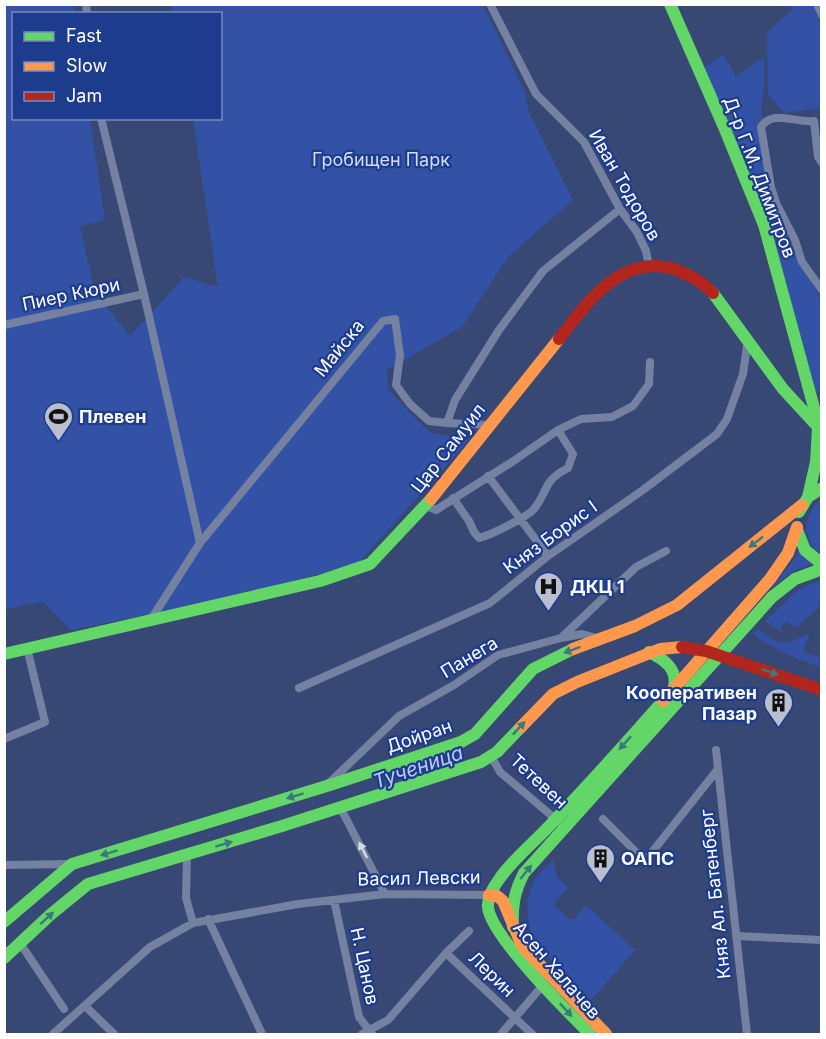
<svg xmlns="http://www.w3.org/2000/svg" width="826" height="1039" font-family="Inter,sans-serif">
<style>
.green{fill:#3352a5}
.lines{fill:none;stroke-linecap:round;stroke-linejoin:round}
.stream{stroke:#334884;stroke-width:2}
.street{stroke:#7481a0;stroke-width:8}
.fast{stroke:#63d668;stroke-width:12}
.slow{stroke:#ff974d;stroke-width:12}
.jam{stroke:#b3261e;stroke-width:12}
.oneway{fill:#3a7a7f}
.oneway2{fill:#d5d9e2}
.labels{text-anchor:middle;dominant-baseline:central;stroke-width:4.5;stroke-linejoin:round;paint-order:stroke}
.park-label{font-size:18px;fill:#d2ddf9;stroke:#1e3c8e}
.street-label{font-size:18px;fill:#fff;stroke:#1e3c8e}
.poi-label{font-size:18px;font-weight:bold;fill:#fff;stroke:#1e3c8e;text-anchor:start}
.water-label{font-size:20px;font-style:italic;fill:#b9caf4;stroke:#1e3c8e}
</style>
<rect width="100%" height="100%" fill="#374875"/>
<!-- green -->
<path class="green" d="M5 5H74L75 13 14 14V118L90 119 105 220 80 226 95 293 130 336 184 277 218 287 193 119 220 118V14L172 13 171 5H483L525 92 529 112 573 200 509 256 462 327 387 370 388 390 429 432 469 440 359 562 289 583 197 605 71 630 43 602 5 609Z
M790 5H813L821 26V108L784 113 768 94 767 32 792 10Z
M723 55 736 76 764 57V88L761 108 771 196 791 243 821 300 820 391H811L767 214 703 68Z
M821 499V554C801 541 803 513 821 499Z
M799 551 812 564C777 572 755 609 733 634L793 561Z
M821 580V606L799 625 793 627 787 621 780 627 784 632H781L765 621 798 590Z
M758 628C769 638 780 647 795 640 801 638 803 635 809 634L803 652 821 658V667C796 659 774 650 753 634Z
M553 860 557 877 568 888 556 901 555 906 570 920 574 919 586 905 635 950 588 1004 534 941C526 923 525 899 534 881 539 873 547 866 553 860Z"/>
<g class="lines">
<!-- stream -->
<path class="stream" d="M737 643 801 671 822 678
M4 937 73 877 384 781 458 756 482 744 531 691 589 662 656 636 701 628 717 631"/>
<!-- street -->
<path class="street" d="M86 4 87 14
M490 4 536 94 584 142 620 209 637 232 646 251 649 266
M817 4 822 15
M101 118 144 294 200 543
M822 163 818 157 814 121C794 123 773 109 761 127L771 187 776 203 795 240 802 262 822 290
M4 325 144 294
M447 423 490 425
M488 476 548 556
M453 498 469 521 474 532 479 538C491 535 525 518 533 510 549 492 541 482 568 468L573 454 558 430
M426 506 436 510 512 462 558 430 581 419 612 417 633 406 649 384 650 362
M150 621 200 543 383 321 395 319 400 355 396 385 410 404 429 421 447 423 455 400 499 330 543 271 620 209
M561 638 582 634 600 639
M299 688 490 603 548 556 643 490 717 434 727 419 743 374 748 339
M4 739 45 722 27 648
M716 750 747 1034
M491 756 500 772 559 822
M329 783 399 716 454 685 498 655 561 638 636 567 666 551
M340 807 385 894
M603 819 645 861 718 769
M187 855 186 898 193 923
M4 865 72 864
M334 900 359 1017 372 1034
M208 919 262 1034
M736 936 822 940
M20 943 64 1009
M446 953 532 1034
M85 1006 114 1034
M53 1034 150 947 193 923 298 904 385 894 489 895
M362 1034 388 1020 446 953 469 931
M501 1034 543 985"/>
<!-- fast -->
<path class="fast" d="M670 4 724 127 764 225 822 437
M713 293 783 389 818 427
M808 497 816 462 818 428
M799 512 808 497 822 488
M797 530 805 550 822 564
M649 652C664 659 678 669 674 687
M4 654 320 581 370 564 431 499
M4 922 72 864 330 785 461 742 475 734 533 669 573 649
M513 927C512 906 514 892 524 873L772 597 795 579 822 569
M4 958 50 915 88 884 282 826 481 762 497 752 521 727
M590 1034C568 1012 490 935 488 907 487 897 494 886 500 878 515 857 536 841 553 822 590 783 627 742 663 701"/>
<!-- slow -->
<path class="slow" d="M431 499 559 339
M573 649 635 626 677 605 802 505
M663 701 770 579 788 553 797 527
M521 727 553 694 577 682 660 649 682 647
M489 895 497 896 503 901 522 946 606 1034"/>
<!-- jam -->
<path class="jam" d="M559 339C587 303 621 253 674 269 688 274 703 282 713 293
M682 647 706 651 822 690"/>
</g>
<!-- one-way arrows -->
<defs><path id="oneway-solid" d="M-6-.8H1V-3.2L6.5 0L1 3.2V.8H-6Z" transform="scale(1.5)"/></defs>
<g class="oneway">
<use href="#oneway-solid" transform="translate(756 542) rotate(142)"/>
<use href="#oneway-solid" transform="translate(572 650) rotate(160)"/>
<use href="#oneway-solid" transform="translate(770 672) rotate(19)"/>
<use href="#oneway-solid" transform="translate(519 728) rotate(-47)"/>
<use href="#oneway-solid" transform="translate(625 743) rotate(132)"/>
<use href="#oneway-solid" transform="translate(295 796) rotate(163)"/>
<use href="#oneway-solid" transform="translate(224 844) rotate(-17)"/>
<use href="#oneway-solid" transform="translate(109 853) rotate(163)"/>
<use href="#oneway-solid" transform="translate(526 872) rotate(-51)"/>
<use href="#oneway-solid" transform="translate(47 918) rotate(-42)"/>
<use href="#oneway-solid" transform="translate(566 1010) rotate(47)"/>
</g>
<use class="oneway2" href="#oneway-solid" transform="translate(363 850) rotate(-117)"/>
<!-- icons -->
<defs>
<symbol id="stadium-pin" viewBox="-11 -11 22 30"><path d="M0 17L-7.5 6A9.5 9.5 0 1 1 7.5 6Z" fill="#b9bfcf" stroke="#1e3c8e"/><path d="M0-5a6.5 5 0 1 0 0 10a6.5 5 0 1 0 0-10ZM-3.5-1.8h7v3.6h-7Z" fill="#111"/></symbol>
<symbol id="hospital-pin" viewBox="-11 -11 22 30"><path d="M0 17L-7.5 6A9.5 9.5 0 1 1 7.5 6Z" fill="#b9bfcf" stroke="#1e3c8e"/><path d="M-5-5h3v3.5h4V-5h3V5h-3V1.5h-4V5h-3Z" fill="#111"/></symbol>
<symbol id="building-pin" viewBox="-11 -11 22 30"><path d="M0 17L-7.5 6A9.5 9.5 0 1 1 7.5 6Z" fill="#b9bfcf" stroke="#1e3c8e"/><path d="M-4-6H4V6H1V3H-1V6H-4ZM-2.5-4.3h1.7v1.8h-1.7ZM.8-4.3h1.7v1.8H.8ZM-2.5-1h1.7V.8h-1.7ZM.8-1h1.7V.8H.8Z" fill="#111"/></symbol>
</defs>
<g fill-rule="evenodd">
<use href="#stadium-pin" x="42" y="400" width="33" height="45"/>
<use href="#hospital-pin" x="532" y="570" width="33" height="45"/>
<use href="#building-pin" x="762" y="686" width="33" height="45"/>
<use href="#building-pin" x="584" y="842" width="33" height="45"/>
</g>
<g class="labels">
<!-- park labels -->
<g class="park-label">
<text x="381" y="159">Гробищен Парк</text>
</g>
<!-- street labels -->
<g class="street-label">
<text transform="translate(760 177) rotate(69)">Д-р Г.М. Димитров</text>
<text transform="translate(625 185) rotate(60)">Иван Тодоров</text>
<text transform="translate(71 294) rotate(-12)">Пиер Кюри</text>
<text transform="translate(339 348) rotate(-51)">Майска</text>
<text transform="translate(448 448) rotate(-52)">Цар Самуил</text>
<text transform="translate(550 537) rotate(-36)">Княз Борис I</text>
<text transform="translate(469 657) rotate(-31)">Панега</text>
<text transform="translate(419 736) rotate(-19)">Дойран</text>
<text transform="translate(539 781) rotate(43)">Тетевен</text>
<text transform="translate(419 878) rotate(-1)">Васил Левски</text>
<text transform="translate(715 894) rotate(-96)">Княз Ал. Батенберг</text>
<text transform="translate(365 966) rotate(78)">Н. Цанов</text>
<text transform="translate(557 970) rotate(49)">Асен Халачев</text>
<text transform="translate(492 974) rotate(44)">Лерин</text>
</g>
<!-- poi labels -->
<g class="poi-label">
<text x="79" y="416">Плевен</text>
<text x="570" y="586">ДКЦ 1</text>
<text x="757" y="692" text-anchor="end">Кооперативен<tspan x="757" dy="21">Пазар</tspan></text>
<text x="621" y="858">ОАПС</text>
</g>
<!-- water labels -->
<g class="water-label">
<text transform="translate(418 767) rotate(-19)">Тученица</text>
</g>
</g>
<!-- border -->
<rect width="826" height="1039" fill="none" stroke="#ffffff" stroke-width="12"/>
<!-- legend -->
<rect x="12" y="12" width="210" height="108" fill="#1e3c8e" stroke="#788abb" stroke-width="1.5"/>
<rect x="24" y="32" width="30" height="9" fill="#63d668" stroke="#788abb" stroke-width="1.5"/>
<text x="66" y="42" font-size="18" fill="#ffffff">Fast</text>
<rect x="24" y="62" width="30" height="9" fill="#ff974d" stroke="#788abb" stroke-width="1.5"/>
<text x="66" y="72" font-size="18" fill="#ffffff">Slow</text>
<rect x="24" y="92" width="30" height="9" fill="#b3261e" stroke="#788abb" stroke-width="1.5"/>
<text x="66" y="102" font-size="18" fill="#ffffff">Jam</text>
</svg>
